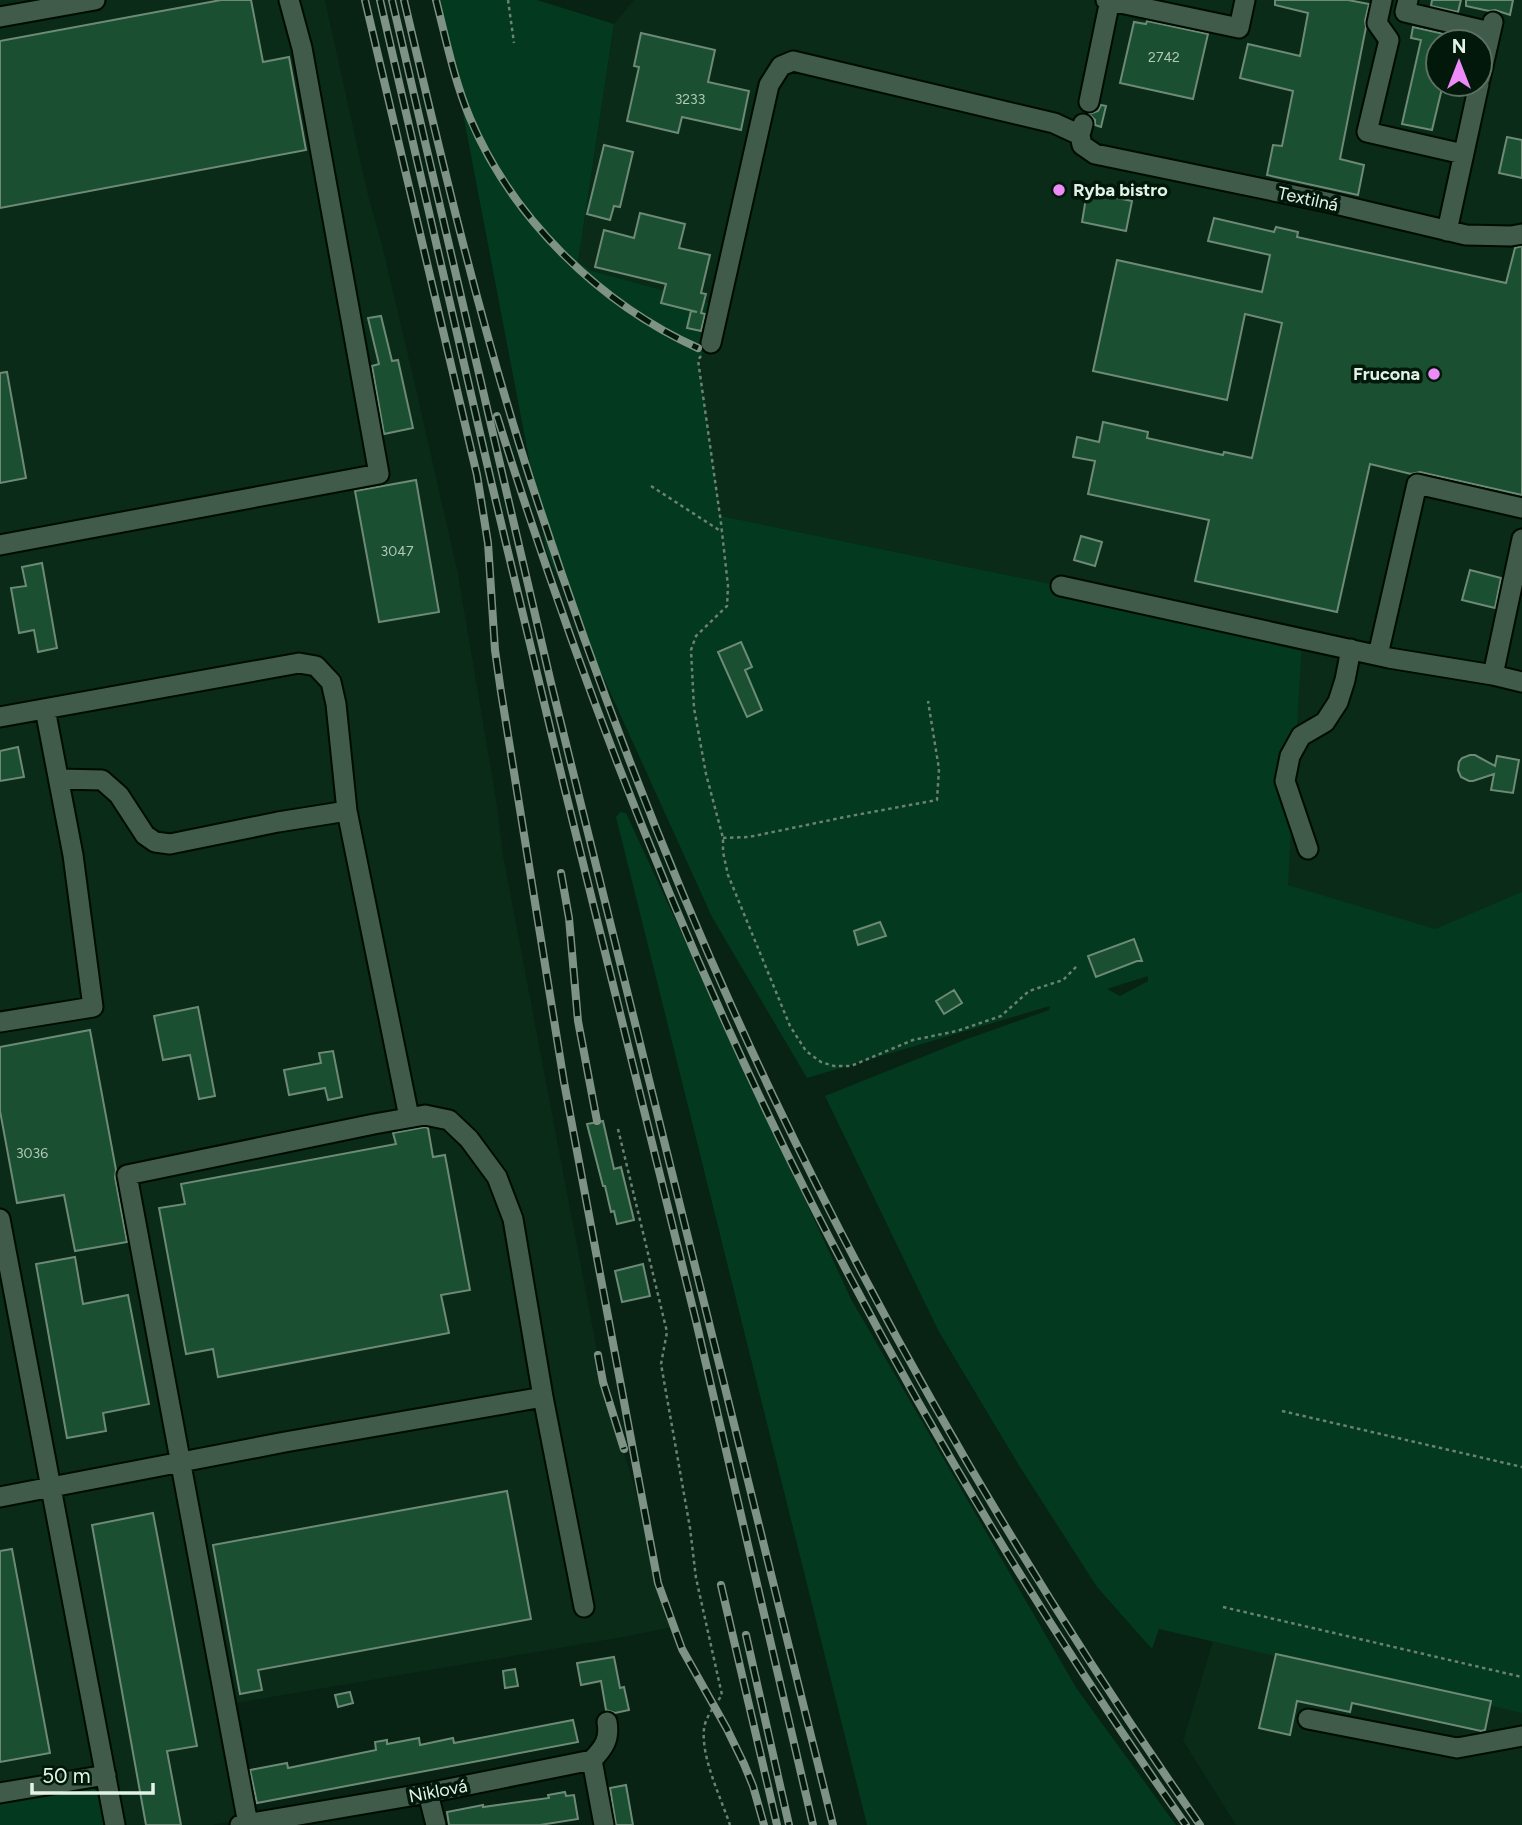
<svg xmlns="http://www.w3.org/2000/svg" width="1522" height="1825" font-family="Figtree,sans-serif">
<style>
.built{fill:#092b18;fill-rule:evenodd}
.green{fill:#03391e;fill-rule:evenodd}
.building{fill:#1a4f31;stroke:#6e8a77;stroke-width:2}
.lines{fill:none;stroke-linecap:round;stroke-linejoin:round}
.minor-casing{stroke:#000b02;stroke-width:23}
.path{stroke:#6c8173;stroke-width:2.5;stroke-dasharray:3.5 3.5;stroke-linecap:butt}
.minor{stroke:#405b49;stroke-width:19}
.rail-casing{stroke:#7e9285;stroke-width:8}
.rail{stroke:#01180a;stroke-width:5;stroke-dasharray:16;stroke-linecap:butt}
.poi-dot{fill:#ed8cf9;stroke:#01180a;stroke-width:2.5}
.labels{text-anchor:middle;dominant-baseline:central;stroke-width:7;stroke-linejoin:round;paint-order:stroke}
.number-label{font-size:14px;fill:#b1c9ba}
.poi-label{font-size:18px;font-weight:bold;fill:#e3f2e7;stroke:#01180a;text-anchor:start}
.street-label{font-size:18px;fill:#e3f2e7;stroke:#01180a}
</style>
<rect width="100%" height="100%" fill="#082213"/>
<!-- built -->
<path class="built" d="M0 0H325L368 195 381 241 417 393 458 574 496 799 503 855 603 1382 647 1530 658 1583 673 1627 624 1637 219 1706 243 1819 212 1825H120L110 1768 0 1787Z
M634 0H1522V987L1284 934 1061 586 721 516 698 360 711 343 578 262 614 24ZM1438 42H1480V84H1438Z
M1282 1411 1522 1467V1825H1236L1183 1741Z"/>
<!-- green -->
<path class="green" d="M436 0H537L614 24 578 262 592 271 720 306 711 343 698 360 721 516 1061 586 1302 639 1288 885 1435 929 1522 892V1713L1159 1629 1152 1649 1097 1587 1020 1467 938 1330 825 1096 967 1039 1049 1010 1050 1006 807 1078 712 917 547 553 456 77ZM1148 976V981L1120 996 1107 989Z
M620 812 626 813 851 1299 1077 1689 1176 1825H867L616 817Z
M86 1784 98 1791 106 1825H0V1799Z"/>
<!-- building -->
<path class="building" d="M221 0H251L263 62 289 57 306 150 0 208V41Z
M1275 0H1348L1369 4 1365 21 1366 27 1340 159 1364 165 1358 195 1267 175 1273 145 1282 146 1293 91 1240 78 1248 44 1300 56 1308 13 1275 5Z
M1432 0H1461L1458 12 1431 6Z
M1466 0H1513L1510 15 1495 10 1489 11 1466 6Z
M1147 21 1208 34 1193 99 1120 83 1134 22 1146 24Z
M1413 27 1453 36 1452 42H1438V84H1443L1432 130 1402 124 1421 40 1411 38Z
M641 33 715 50 708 82 749 91 741 130 682 117 678 133 627 121 639 67 634 66Z
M1101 105 1106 106 1101 127 1095 125V120L1089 114 1098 111Z
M1507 137 1522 140V178L1499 173Z
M604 145 633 152 620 207 614 206 610 220 587 214Z
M1087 192 1132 201 1126 231 1082 222Z
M640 213 685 224 679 248 710 255 701 293 706 294 701 313 705 314 701 331 687 328 691 311 697 312 661 303 666 284 595 267 604 230 634 238Z
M1214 218 1274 232 1276 227 1298 232 1297 237 1506 283 1515 248 1522 246V495L1420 472 1411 474 1370 464 1337 612 1195 581 1209 520 1088 494 1095 461 1073 457 1077 437 1099 442 1103 422 1148 432 1147 438 1223 455 1224 452 1252 458 1282 323 1245 314 1227 400 1093 371 1117 260 1262 292 1270 255 1208 241Z
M381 316 392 361 398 360 413 428 384 434 372 366 379 364 368 318Z
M7 372 26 478 0 483V373Z
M416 480 439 612 379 622 355 491Z
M1081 536 1102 542 1095 566 1074 560Z
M42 563 57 648 38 652 34 630 19 633 11 588 26 586 22 567Z
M1470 570 1501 578 1495 608 1462 600Z
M741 642 752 667 745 670 762 710 747 717 718 652Z
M18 747 24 777 0 781V751Z
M1470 755H1475L1495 766 1497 756 1519 760 1513 793 1491 790 1494 774 1473 781H1469L1461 777 1458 770 1459 762 1462 758Z
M880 922 886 936 858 945 854 931Z
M1134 939 1142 961H1137L1096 977 1088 956Z
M954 990 962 1003 944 1014 936 1001Z
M198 1007 215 1096 199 1099 190 1055 163 1060 154 1016Z
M90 1030 116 1170 115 1177 127 1242 75 1251 64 1195 17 1203 0 1111V1047Z
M333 1051 342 1097 328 1100 325 1088 289 1095 284 1070 321 1063 319 1053Z
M603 1121 614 1169 621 1167 634 1220 617 1224 614 1211 611 1212 605 1186H603L587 1124Z
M425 1127 428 1128 433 1157 445 1155 470 1290 441 1295 449 1333 218 1377 213 1349 186 1354 159 1208 185 1204 181 1184 396 1144 393 1133Z
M75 1257 83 1304 128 1295 149 1404 103 1413 106 1431 67 1438 36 1264Z
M643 1264 650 1296 622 1302 615 1271Z
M507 1491 531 1619 258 1670 262 1690 240 1694 213 1545Z
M153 1513 197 1746 167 1751 181 1825H146L92 1525Z
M12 1549 50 1753 0 1762V1551Z
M1276 1654 1491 1701 1485 1730 1481 1731 1352 1703 1350 1712 1297 1701 1290 1735 1259 1728Z
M614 1657 620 1688 624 1687 629 1710 615 1713 606 1710 601 1681 581 1685 577 1663Z
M515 1669 518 1686 505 1688 503 1671Z
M350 1692 353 1703 338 1707 335 1695Z
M573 1720 578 1742 257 1803 250 1770 287 1763 288 1768 376 1750 375 1742 387 1740V1744L419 1738 420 1745 453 1738 454 1743Z
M626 1785 633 1825H616L610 1788Z
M565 1792 566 1796 574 1795 578 1819 540 1825H449L447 1812 483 1805V1807L549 1798 548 1795Z"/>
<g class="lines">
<defs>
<path id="minor" d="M1106 0 1239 28 1245 0
M1382 0 1377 23 1389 40 1367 132 1463 154
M1408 0 1405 12 1490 32
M0 17 95 0
M1480 79 1493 22
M1089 102 1110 0
M1083 124 1080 135 1082 145 1095 154 1327 202 1466 235 1511 236 1522 234
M1447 231 1479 84
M711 343 769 85 781 66 793 61 1054 123 1080 135
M1522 539 1493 675 1522 682
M0 545 379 474 302 48 289 0
M1061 586 1389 658 1493 675
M1378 655 1417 484 1522 508
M0 717 299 663 316 666 331 682 336 704 347 811 409 1117
M59 779 102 780 119 795 145 835 155 842 170 844 278 822 347 811
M1308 849 1285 781 1290 756 1301 736 1325 722 1338 702 1345 680 1351 649
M0 1022 93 1007 73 855 45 709
M0 1219 115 1825
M0 1497 285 1442 543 1397
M1308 1719 1457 1748 1522 1736
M592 1760 604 1825
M0 1793 106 1775
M428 1793 436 1825
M248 1824 127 1175 374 1124 425 1115 449 1120 469 1139 497 1177 513 1219 543 1397 584 1607
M240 1825 428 1793 592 1760C604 1748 610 1739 607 1722"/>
</defs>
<!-- minor casing -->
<use href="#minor" class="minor-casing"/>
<!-- path -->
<path class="path" d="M508 0 514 43
M701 356 698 360 721 523 728 586 727 606 696 636 691 650 694 708 706 774 723 838V852L728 875 790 1026 806 1051 821 1062 834 1066H851L913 1040 957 1031 1001 1016 1029 991 1063 980 1078 965
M651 486 722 532
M723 838 749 837 845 817 937 800 939 769 928 701
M618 1129 667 1332 661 1364 690 1528 696 1578 722 1695C715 1705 705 1718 704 1729 701 1758 721 1798 730 1825
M1282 1411 1522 1467
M1223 1607 1522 1677"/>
<!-- minor -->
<use href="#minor" class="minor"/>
<defs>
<path id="rail" d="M365 0 477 475 488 543 495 650 501 692 564 1082 658 1583 682 1649 727 1729 744 1764 753 1786 764 1825
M380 0 492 485 564 786 696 1321 813 1825
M392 0 551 683 833 1825
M404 0C444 170 484 340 539 506 605 707 682 905 773 1096 895 1351 1038 1594 1200 1825
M436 0C446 39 454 80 470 118 512 218 600 304 698 348
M497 416C581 685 684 950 811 1202 921 1418 1046 1627 1186 1825
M561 873 569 918 578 1021 597 1121
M598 1355 603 1382 624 1449
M721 1585 777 1825
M746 1635 789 1825"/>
</defs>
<!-- rail casing -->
<use href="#rail" class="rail-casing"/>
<!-- rail -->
<use href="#rail" class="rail"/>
</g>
<!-- markers -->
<g class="poi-dot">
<circle cx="1059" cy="190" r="7"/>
<circle cx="1434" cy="374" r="7"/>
</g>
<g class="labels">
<!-- number labels -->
<g class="number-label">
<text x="1164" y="57">2742</text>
<text x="690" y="99">3233</text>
<text x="397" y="551">3047</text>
<text x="32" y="1153">3036</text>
</g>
<!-- poi labels -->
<g class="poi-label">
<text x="1073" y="190">Ryba bistro</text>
<text x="1420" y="374" text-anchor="end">Frucona</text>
</g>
<!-- street labels -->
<g class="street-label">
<text transform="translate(1308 199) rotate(12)">Textilná</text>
<text transform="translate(438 1791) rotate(-11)">Niklová</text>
</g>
</g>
<!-- north arrow -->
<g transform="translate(1459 63)"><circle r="33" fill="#01180a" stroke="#5b6f62" stroke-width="2"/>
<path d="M0-5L12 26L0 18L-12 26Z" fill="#ed8cf9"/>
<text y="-10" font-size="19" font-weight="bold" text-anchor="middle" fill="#e3f2e7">N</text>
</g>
<!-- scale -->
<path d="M32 1783v10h121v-10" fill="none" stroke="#e3f2e7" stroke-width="3.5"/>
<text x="42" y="1783" font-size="21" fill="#e3f2e7" stroke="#01180a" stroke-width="5" paint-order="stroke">50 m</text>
</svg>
